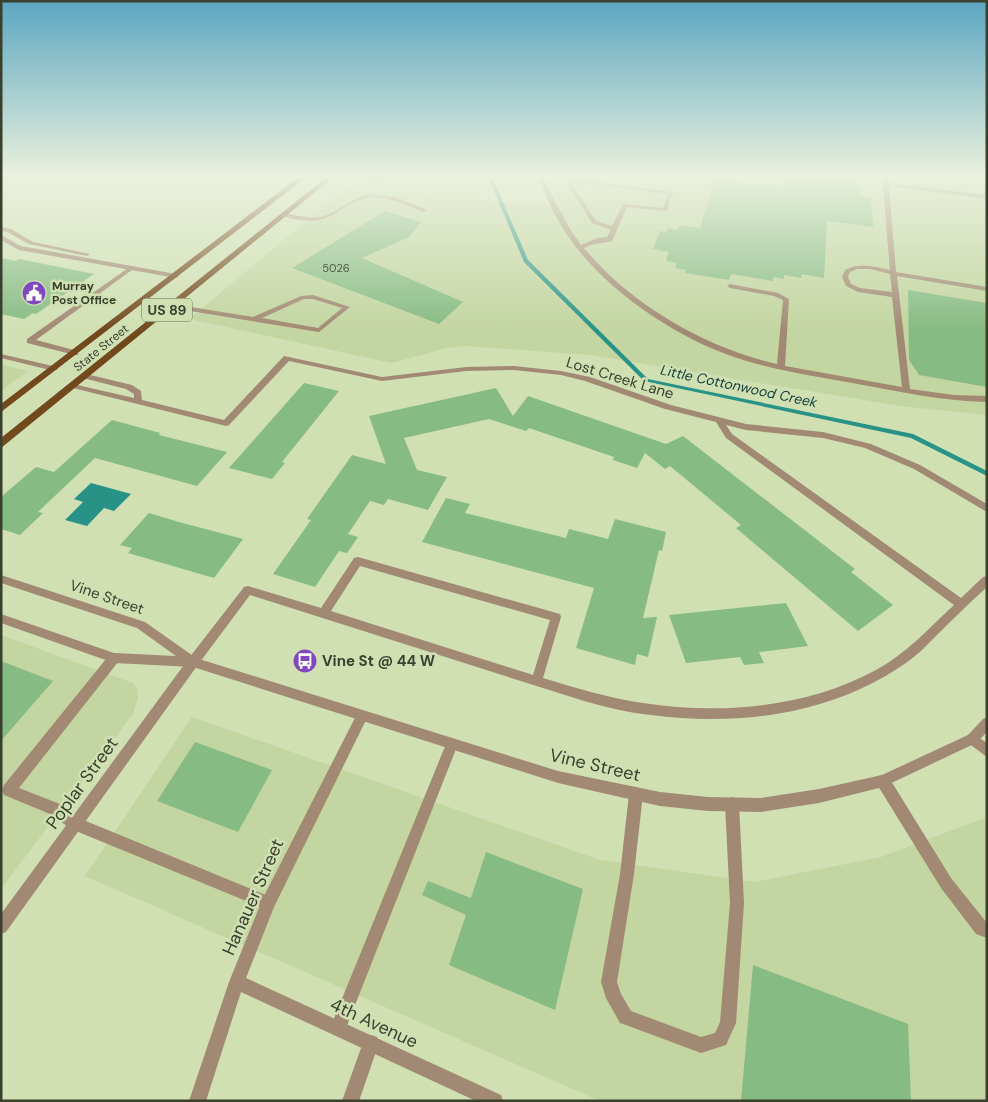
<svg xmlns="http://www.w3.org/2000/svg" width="988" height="1102" font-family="'DM Sans',sans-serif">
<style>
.built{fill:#c3d5a1}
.water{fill:#289286}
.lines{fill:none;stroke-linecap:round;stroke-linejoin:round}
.stream{fill:#289286;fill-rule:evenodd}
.building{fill:#87bb84}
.service{fill:#a28974;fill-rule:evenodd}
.minor{fill:#a28974;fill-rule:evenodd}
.tertiary{fill:#a28974;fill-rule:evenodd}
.primary{fill:#72481d;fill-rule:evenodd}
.labels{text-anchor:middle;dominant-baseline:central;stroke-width:5;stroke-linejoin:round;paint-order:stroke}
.far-number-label{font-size:11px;fill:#4d5f44}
.far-poi-label{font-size:12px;font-weight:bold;fill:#3a402e;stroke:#d0e0b3;text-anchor:start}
.far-street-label{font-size:12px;fill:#3a402e;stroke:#d0e0b3}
.shield{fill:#d0e0b3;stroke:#677056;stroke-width:1}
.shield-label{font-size:14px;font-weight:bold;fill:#3a402e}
.far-water-label{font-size:14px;font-style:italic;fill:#15423c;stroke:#d0e0b3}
.street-label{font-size:15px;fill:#3a402e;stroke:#d0e0b3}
.poi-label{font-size:15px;font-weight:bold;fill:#3a402e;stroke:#d0e0b3;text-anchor:start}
.near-street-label{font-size:18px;fill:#3a402e;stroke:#d0e0b3}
</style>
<rect width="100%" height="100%" fill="#d0e0b3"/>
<!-- built -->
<path class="built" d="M355 176H468L470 199 350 181Z
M547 176H987V415L900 406 590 355 465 346 446 348 392 363 189 319 353 182 469 199 560 206Z
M1 365 28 371 1 391Z
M1 635 133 683 137 688 138 697 133 714 1 889Z
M192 717 600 860 755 882 881 857 987 817V1101H600L85 876Z"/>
<!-- water -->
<path class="water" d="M91 483 131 494 114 511 104 508 87 526 65 520 83 502 74 499Z"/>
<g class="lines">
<!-- stream -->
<path class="stream" d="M486 176H490L496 186 528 260 648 379 913 434 987 471V476L911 438 644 381 524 262 492 186Z"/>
</g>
<!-- building -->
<path class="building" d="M785 176H805L859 183 860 196 871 198 873 227 827 221 824 278 802 274 801 278 784 275V279L773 277V281L731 274 729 280 685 273 686 270 675 268 677 263 666 261 669 252 653 249 660 231 667 232 668 228 678 230 680 225 700 228 715 180 784 189Z
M385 211 421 222 409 237 362 258 463 302 439 324 292 268Z
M1 258 16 261 19 259 94 274 36 314 33 313 24 319 1 314Z
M908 290 987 303V387L919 375 909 360Z
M304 383 339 391 282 462 285 463 272 479 229 468Z
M496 388 513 416 528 396 666 444 683 436 855 569 851 572 893 605 858 631 736 528 741 525 670 466 665 469 645 453 637 468 613 460 614 457 529 428 526 431 489 419 404 438 417 470 447 477 428 510 388 499 384 505 370 501 348 534 358 537 347 553 339 551 315 587 273 574 311 520 307 519 352 455 386 464 369 416Z
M112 420 160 433 159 435 227 452 197 486 95 458 38 512 43 513 20 535 1 529V497L36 467 54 472Z
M446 498 470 504 465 513 566 538 569 529 608 539 615 519 666 532 662 551 659 550 643 618 657 617 648 657 637 654 635 665 576 648 594 588 422 542Z
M149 513 179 522 243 539 214 578 128 553 132 548 120 545Z
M786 603 808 646 759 652 764 663 744 665 740 657 686 663 669 615Z
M1 661 53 681 1 741Z
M195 742 272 770 238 832 157 801Z
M486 852 583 889 555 1010 449 965 466 915 422 895 428 881 471 898Z
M753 965 908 1024 911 1101H741Z"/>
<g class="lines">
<!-- service -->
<path class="service" d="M352 176 376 178 378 176H383L377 182Z
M537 176H542L568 226 581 245 597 238 607 237 611 230 592 223 564 178 673 192 667 211 627 207 613 239V241L591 245 584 248C631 305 706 348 777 364L783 300 774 296 730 288 727 286 730 284 778 293 789 299 785 366 902 387 892 297 858 292 846 286 842 277 845 270C859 262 874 266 890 270L882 176H888V183L987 195V199L889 186 896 272 987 287V291L897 276 910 389 954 395 987 396V402C941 401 897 391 852 383 813 376 772 370 734 357 673 336 602 288 566 233 554 216 546 195 537 176ZM570 181 668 194 663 208 623 204 612 226 596 221ZM857 269H870L890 274 892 292 860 288 851 284 848 277 850 272Z
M663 176H681V178L678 180Z
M372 194 394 197 427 210 424 212C406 206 388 195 368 198 341 202 335 225 300 220 294 219 287 218 282 215L285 213C296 215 309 219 321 217 340 212 352 197 372 194Z
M131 266 136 267 36 340 78 351V355H75L27 343V339Z
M313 295 350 307 319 332 172 308 169 306 172 304 253 317 301 296ZM304 299H313L342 308 318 328 262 318Z
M1 354 57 367 58 369 54 371 1 358Z
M284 356 382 377 466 367 514 366 561 371 590 377 671 405 746 424 823 432 871 444 920 465 987 504V512L914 469 865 448 823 438 746 430 726 425 732 434 961 598 983 577 987 576V587C968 604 950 622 932 640 925 647 918 654 910 660 836 714 740 727 651 715 628 713 606 707 584 701L250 595 197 666 193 667 189 666 187 662 189 658 244 587 248 586 321 608 354 558 358 557 560 614 561 617 543 678C576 688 609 698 643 703 720 715 806 708 876 670 906 654 929 628 954 605L726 438 716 422 665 409 585 381 561 375 514 370 466 371 382 381 289 361 229 425 226 426 73 388 69 386 73 384 134 398V394L126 389 83 378V374H86L132 385 141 391 142 400 224 420ZM360 566 550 620 533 675 331 611Z
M114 653 118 654 120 658 118 662 19 788 60 804 81 819 273 898 275 903 273 908 268 910 71 829 50 814 4 795 2 790 4 785 110 654Z
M452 738 456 740 458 744 346 1028 344 1034 338 1036 332 1034 330 1028 446 744 448 740Z
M883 775 888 776 951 878 987 923V938L976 934 941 888 878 786 877 781 878 776Z
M636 787 641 789 643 794 634 874 617 982 621 994 631 1011 701 1037 715 1033 720 1022 730 903 725 804 727 799 732 797 737 799 739 804 744 903 736 1023 726 1045 701 1053 626 1025 620 1023 606 998 601 982 620 874 629 794 631 789Z
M371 1035 377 1037 379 1043 359 1101H342L365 1037Z"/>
<!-- minor -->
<path class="minor" d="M1 227 11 229 33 242 90 254 87 256 29 244 7 232 1 231Z
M1 235 21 246 176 274 179 276 176 278 19 250 1 240Z
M193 657 197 658 199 662 197 666 6 932 1 934V914L189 658Z
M362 710 366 712 368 716 274 907 246 978 501 1095 503 1101H476L241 992 206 1101H189L229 982 263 898 358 712Z
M972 733 987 743V757L968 743 966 739 968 735Z"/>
<!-- tertiary -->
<path class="tertiary" d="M1 575 145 622 196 658 558 771 660 792 708 797 761 798 819 789 882 775 968 735 983 719 987 717V732L976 743 883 787 819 803 761 812 708 811 660 806 558 783 193 667 114 663 1 623V614L114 653 176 656 137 628 1 583Z"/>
<!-- primary -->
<path class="primary" d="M300 176H308L1 412V404Z
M328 176H335L1 448V438Z"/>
</g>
<!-- sky -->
<linearGradient id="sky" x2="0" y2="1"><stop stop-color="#5ba6c1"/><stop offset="0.53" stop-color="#eaf1dd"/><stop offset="1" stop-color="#eaf1dd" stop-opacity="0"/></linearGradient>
<rect width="988" height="331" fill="url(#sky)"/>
<!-- icons -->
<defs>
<symbol id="civic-disc" viewBox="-11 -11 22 22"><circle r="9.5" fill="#8147be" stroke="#d0e0b3"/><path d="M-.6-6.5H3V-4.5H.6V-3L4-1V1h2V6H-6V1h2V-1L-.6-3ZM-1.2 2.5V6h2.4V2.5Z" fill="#fff"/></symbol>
<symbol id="bus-disc" viewBox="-11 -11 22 22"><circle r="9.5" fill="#8147be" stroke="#d0e0b3"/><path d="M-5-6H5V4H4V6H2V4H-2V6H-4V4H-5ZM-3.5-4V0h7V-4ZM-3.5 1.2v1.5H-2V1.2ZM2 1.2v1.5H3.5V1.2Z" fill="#fff"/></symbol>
</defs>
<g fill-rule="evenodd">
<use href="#civic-disc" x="20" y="279" width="28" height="28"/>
<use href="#bus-disc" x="291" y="647" width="28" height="28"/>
</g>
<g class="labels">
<!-- far-number labels -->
<g class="far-number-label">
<text x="336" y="268">5026</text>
</g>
<!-- far-poi labels -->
<g class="far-poi-label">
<text x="52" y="286">Murray<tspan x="52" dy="14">Post Office</tspan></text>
</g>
<!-- far-street labels -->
<g class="far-street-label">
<text transform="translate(101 348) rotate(-39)">State Street</text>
</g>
<!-- shield labels -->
<rect class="shield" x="142" y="298.5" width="50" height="23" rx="4"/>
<g class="shield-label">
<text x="167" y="310">US 89</text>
</g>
<!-- far-water labels -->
<g class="far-water-label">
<text transform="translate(739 386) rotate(12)">Little Cottonwood Creek</text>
</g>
<!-- street labels -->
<g class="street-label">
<text transform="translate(620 378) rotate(17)">Lost Creek Lane</text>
<text transform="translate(107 597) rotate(19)">Vine Street</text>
</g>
<!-- poi labels -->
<g class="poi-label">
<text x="322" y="661">Vine St @ 44 W</text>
</g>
<!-- near-street labels -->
<g class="near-street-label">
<text transform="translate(595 765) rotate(13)">Vine Street</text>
<text transform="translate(82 783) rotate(-54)">Poplar Street</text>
<text transform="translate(253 897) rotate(-66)">Hanauer Street</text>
<text transform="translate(374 1023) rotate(25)">4th Avenue</text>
</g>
</g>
<!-- border -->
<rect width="988" height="1102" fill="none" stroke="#3a402e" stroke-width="5"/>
</svg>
